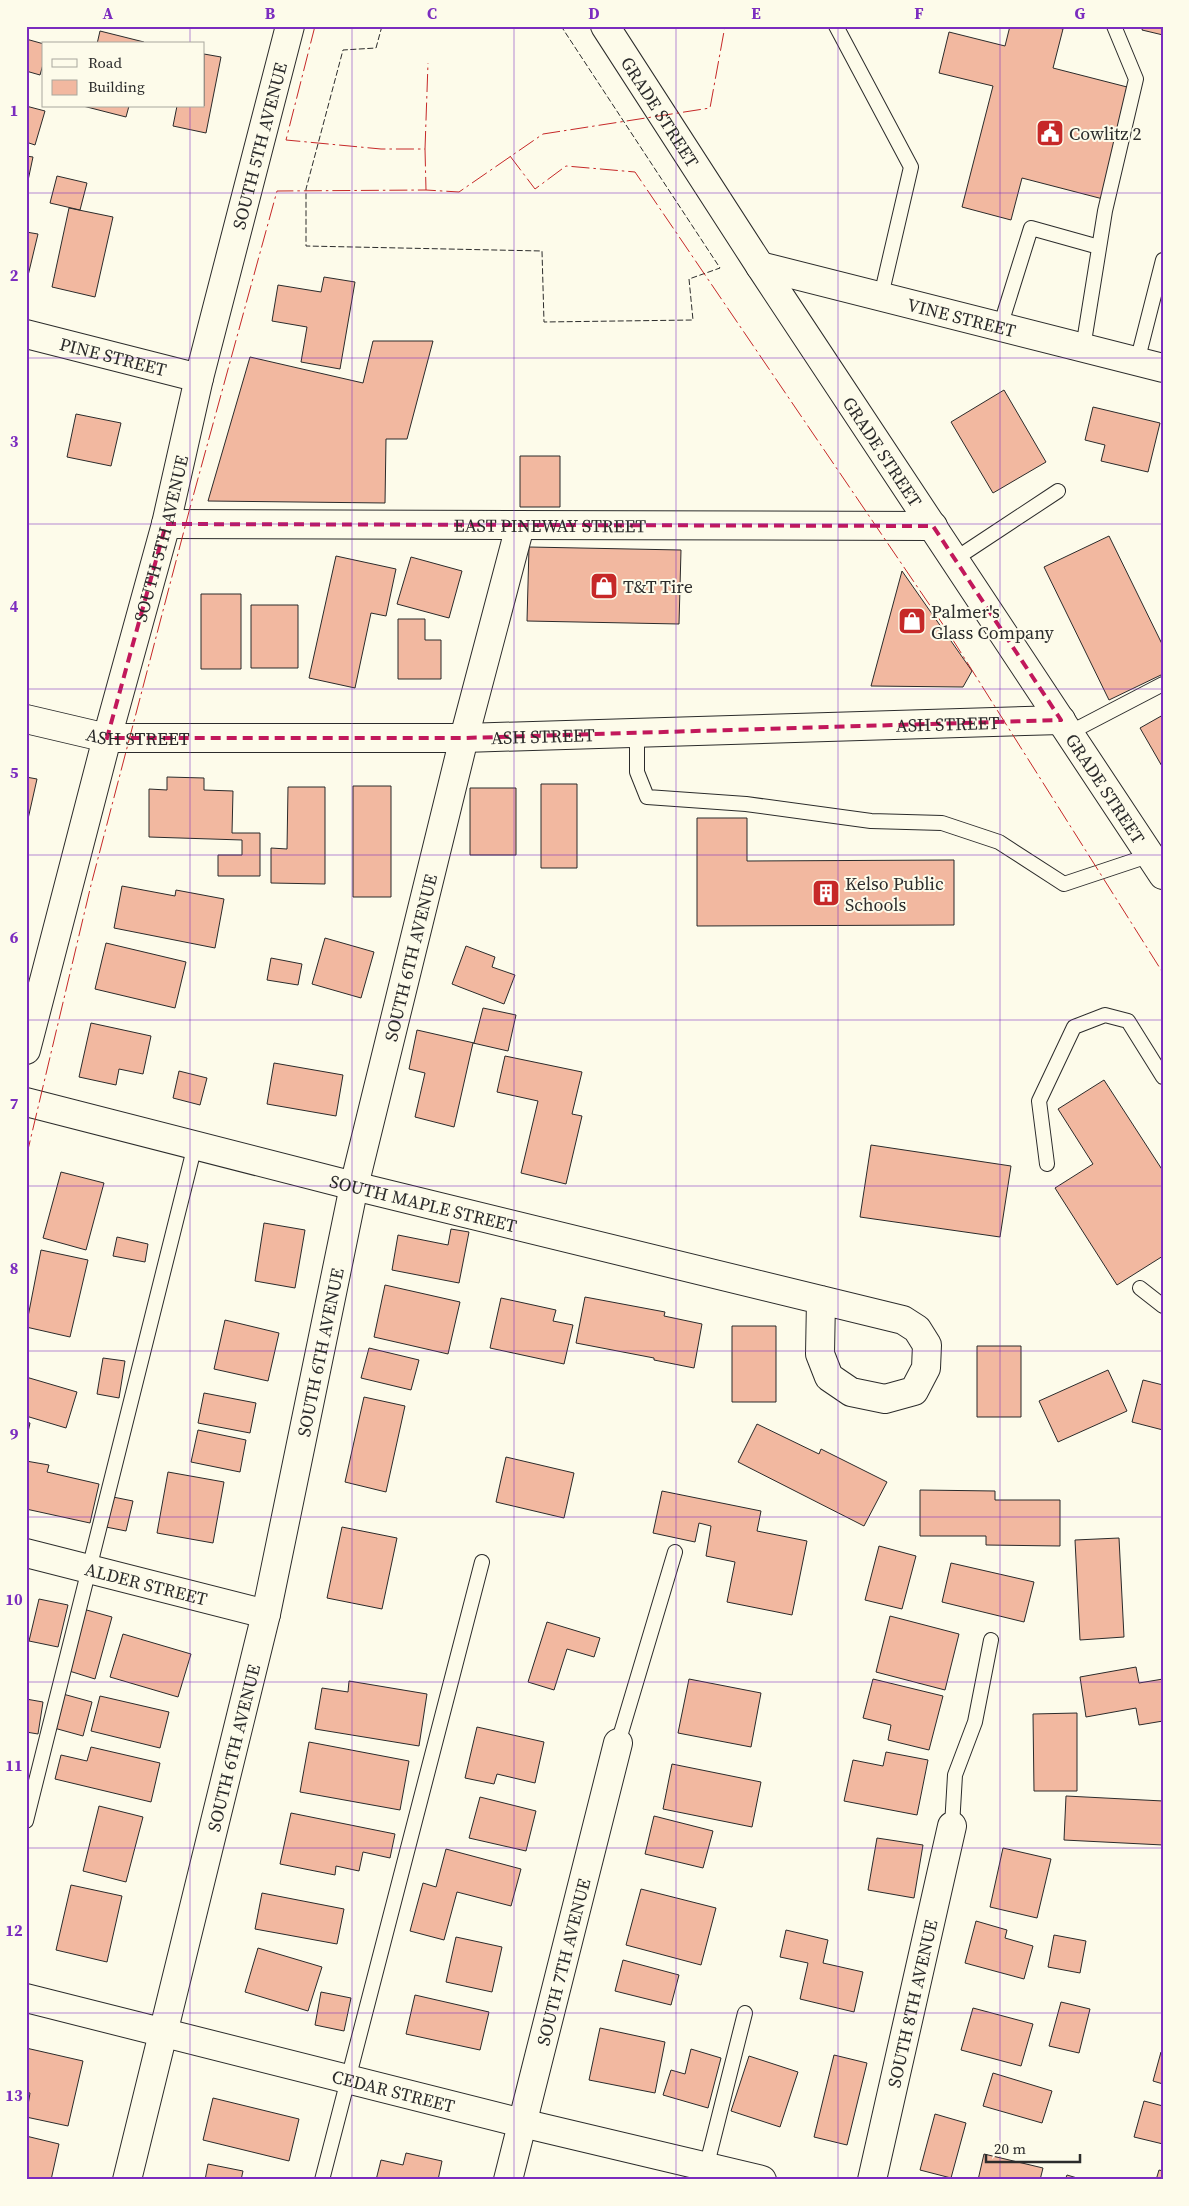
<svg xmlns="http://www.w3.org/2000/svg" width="1189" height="2206" font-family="'Source Serif 4',serif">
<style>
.building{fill:#f2b8a0;stroke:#2b2b2b}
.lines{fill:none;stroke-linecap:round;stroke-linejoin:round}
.service-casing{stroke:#2b2b2b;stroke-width:16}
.minor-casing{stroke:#2b2b2b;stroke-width:30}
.tertiary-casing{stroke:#2b2b2b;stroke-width:30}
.secondary-casing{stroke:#2b2b2b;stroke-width:30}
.service{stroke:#fdfbea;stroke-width:14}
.minor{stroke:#fdfbea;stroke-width:28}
.tertiary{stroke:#fdfbea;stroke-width:28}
.secondary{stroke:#fdfbea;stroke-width:28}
.fence{stroke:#2b2b2b;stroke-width:1;stroke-dasharray:6 2.5;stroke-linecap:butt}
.power{stroke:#c62828;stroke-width:1;stroke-dasharray:18 4 2.5 4;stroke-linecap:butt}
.marked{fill:none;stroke:#c2185b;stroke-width:4;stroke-dasharray:10 6;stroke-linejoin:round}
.grid{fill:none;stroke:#7b2cbf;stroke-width:1;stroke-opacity:0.55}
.labels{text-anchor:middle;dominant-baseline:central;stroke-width:4;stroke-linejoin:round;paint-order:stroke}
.street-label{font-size:18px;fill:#2b2b2b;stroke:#fdfbea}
.poi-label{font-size:18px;fill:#2b2b2b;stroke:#fdfbea;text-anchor:start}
.neatline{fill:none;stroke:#7b2cbf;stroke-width:2}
.grid-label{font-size:16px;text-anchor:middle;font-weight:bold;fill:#7b2cbf}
</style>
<rect width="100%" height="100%" fill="#fdfbea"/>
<!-- building -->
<path class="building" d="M1010 26H1051L1063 29 1053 68 1131 88 1103 199 1022 178 1011 220 962 207 993 86 939 73 949 32 1005 46Z
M1143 26H1163V35L1142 30Z
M100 31 144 42V44H97Z
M26 39 44 44V61L40 75 26 71Z
M204 54 221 57 206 133 173 126 177 106H204Z
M26 106 45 111 35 145 26 142Z
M83 106H129L126 117Z
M26 156 33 157 26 190Z
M57 176 87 183 80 210 50 203Z
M69 208 113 217 95 297 52 287Z
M26 232 38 234 26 284Z
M324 277 355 282 340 369 301 362 307 327 272 321 278 285 321 292Z
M373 341H433L407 439H386L385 503 208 501 250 357 363 383Z
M1004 390 1046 462 993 493 951 422Z
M1093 407 1160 423 1148 472 1101 461 1105 445 1085 440Z
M76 414 121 423 111 466 67 457Z
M520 456H560V507H520Z
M1109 536 1163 646V674L1109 700 1044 567Z
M529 547 681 550 679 624 527 621Z
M336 556 396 569 386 616 371 613 355 688 309 678Z
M411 557 462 571 449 618 397 604Z
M902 571 972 671 963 687 871 686Z
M201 594H241V669H201Z
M251 605H298V668H251Z
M398 619H425V640H441V679H398Z
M1163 715V768L1140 728Z
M26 777 37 779 28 819 26 818Z
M167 777 204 778V790L233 791 232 833H260V876H218V855H242V840L149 837V789L167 790Z
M541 784H577V868H541Z
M353 786H391V897H353Z
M288 787H325V884L271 883V848L287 849Z
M470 788H516V855H470Z
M697 818H747V861L954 860V925L697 926Z
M122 886 175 896 176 890 224 899 215 948 114 928Z
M325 938 374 952 361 998 312 984Z
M106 943 186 962 175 1008 95 989Z
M466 946 495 957 492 967 515 975 504 1004 452 984Z
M271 958 302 964 298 985 267 980Z
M483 1008 516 1015 508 1051 473 1043 454 1127 415 1117 425 1073 409 1069 417 1030 474 1043Z
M91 1023 151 1036 143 1074 119 1069 116 1085 79 1077Z
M505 1056 582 1072 572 1114 582 1116 566 1184 521 1173 538 1101 497 1092Z
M274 1063 343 1075 336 1116 267 1104Z
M179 1071 207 1078 200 1105 173 1098Z
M1104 1080 1163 1171V1256L1117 1285 1055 1188 1093 1164 1058 1109Z
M871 1145 1011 1166 1000 1237 860 1217Z
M61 1172 104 1183 86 1250 43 1238Z
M264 1223 305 1230 295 1288 255 1281Z
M451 1229 469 1232 459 1283 392 1270 398 1235 448 1245Z
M117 1237 148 1244 145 1262 113 1256Z
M41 1250 88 1260 70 1337 26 1327Z
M385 1285 460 1302 448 1354 374 1337Z
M585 1297 665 1312 664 1316 702 1324 694 1368 654 1360V1358L576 1343Z
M501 1298 556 1310 553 1321 573 1325 564 1364 490 1348Z
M225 1320 279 1333 268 1381 214 1369Z
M732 1326H776V1402H732Z
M977 1346H1021V1417H977Z
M369 1348 419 1360 411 1390 361 1378Z
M103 1358 125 1361 119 1398 97 1394Z
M1108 1370 1127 1411 1058 1442 1039 1401Z
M26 1377 77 1392 66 1428 26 1416Z
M1143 1380 1163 1385V1430L1132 1422Z
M204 1393 256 1403 250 1433 198 1423Z
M364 1397 405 1406 386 1492 345 1482Z
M26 1422 30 1423 26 1441Z
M757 1424 819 1454 821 1449 887 1482 864 1526 738 1462Z
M198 1430 246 1440 240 1472 191 1462Z
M506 1457 574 1473 564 1518 496 1502Z
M26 1461 49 1465 47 1472 99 1484 90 1523 26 1509Z
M168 1472 224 1482 213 1543 157 1533Z
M920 1490 995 1491V1500H1060V1546L986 1545V1536H920Z
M662 1491 761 1511 757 1531 807 1541 792 1615 727 1602 735 1562 706 1556 711 1526 699 1523 695 1542 653 1533Z
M113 1497 133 1501 126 1531 106 1527Z
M342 1527 397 1538 382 1609 327 1598Z
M1119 1538 1124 1637 1080 1640 1075 1540Z
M879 1546 916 1556 902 1609 865 1600Z
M951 1563 1034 1582 1024 1622 942 1602Z
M39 1599 68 1605 58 1647 29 1641Z
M83 1609 112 1617 95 1679 66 1670Z
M890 1616 959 1634 945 1690 876 1672Z
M547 1622 600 1638 594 1657 567 1649 554 1690 528 1682Z
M123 1634 191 1654 178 1697 110 1677Z
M1136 1667 1139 1683 1163 1679V1721L1139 1725 1136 1708 1086 1717 1080 1677Z
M689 1679 761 1693 751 1747 678 1733Z
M873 1679 943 1696 929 1750 888 1740 891 1725 863 1718Z
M349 1681 427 1694 419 1746 315 1729 322 1688 348 1692Z
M63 1694 92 1702 83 1736 54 1728Z
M100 1696 169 1712 160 1748 91 1731Z
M26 1699 43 1702 38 1734 26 1732Z
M1077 1713V1791H1034L1033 1714Z
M477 1727 544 1742 535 1783 497 1774 494 1784 465 1778Z
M309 1742 409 1761 400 1810 300 1792Z
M91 1747 160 1763 151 1802 55 1779 61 1755 87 1761Z
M886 1752 928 1760 917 1815 844 1801 853 1760 883 1766Z
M672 1764 761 1782 752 1827 663 1809Z
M1066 1796 1163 1801V1845L1064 1840Z
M480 1797 536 1811 526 1851 469 1838Z
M99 1806 143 1817 126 1882 83 1871Z
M291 1813 395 1834 390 1858 363 1852 359 1871 336 1866 335 1875 280 1864Z
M654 1816 713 1831 703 1868 645 1854Z
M877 1838 923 1845 914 1898 868 1890Z
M1003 1848 1051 1859 1037 1918 990 1907Z
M446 1849 521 1869 511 1906 457 1892 444 1940 410 1931 423 1883 436 1887Z
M71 1885 122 1896 107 1962 56 1950Z
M641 1889 716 1908 701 1965 626 1945Z
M262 1893 344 1909 337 1944 255 1929Z
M976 1921 1007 1930 1005 1938 1033 1946 1024 1979 965 1963Z
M786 1930 828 1940 823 1963 863 1972 854 2012 800 1999 808 1963 780 1957Z
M1054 1935 1086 1941 1080 1973 1048 1967Z
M456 1937 502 1947 492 1992 446 1982Z
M258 1948 322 1967 308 2011 245 1992Z
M623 1960 679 1975 671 2005 615 1991Z
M321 1992 351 1998 344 2031 315 2025Z
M415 1995 489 2012 480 2050 406 2034Z
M1061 2002 1090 2009 1079 2053 1049 2046Z
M973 2008 1033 2024 1021 2066 961 2050Z
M600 2028 665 2042 655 2093 589 2080Z
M26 2048 83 2061 68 2126 26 2117 30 2093 26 2092Z
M691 2049 721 2058 708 2108 663 2095 671 2070 685 2074Z
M1161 2052H1163V2084L1153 2081Z
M834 2055 867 2063 847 2145 814 2137Z
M749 2056 798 2072 780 2127 731 2111Z
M993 2073 1052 2091 1042 2123 983 2106Z
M213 2098 299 2119 289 2161 203 2140Z
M1144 2101 1163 2106V2144L1134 2137Z
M935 2114 966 2123 951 2178 920 2170Z
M26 2136 59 2144 51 2180H26Z
M406 2153 442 2161 438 2180H376L381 2160 403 2165Z
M984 2154 1043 2168 1040 2180H978Z
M208 2164 243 2171 241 2180H205Z
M1159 2170 1163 2171V2180H1156Z
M1067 2175 1084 2180H1065Z"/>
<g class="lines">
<defs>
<path id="service" d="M836 26 911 167 881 296
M1000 327 1031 228 1099 247
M1083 348 1105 211 1136 79 1114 26
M1137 362 1163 260
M955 559 1058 491
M637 733V772L647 797 746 804 871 821 942 823 999 842 1064 884 1151 855
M1069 733 1163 684
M1047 1164 1039 1101 1074 1027 1105 1015 1128 1021 1163 1077
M1140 1288 1163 1306
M618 1743 675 1552
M26 1821 195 1145
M952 1826 955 1775 975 1722 991 1640
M705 2172 745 2013
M322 2180 482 1562"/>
<g id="minor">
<path id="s1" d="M760 266 1163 368"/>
<path id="s2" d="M26 334 199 378"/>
<path id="s3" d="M166 524 933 526"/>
<path id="s4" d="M26 1050 107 738 166 524 199 378 290 26"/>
<path id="s5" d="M26 1102 354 1186 903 1320 917 1329 927 1345 926 1368 914 1391 885 1399 851 1392 829 1377 820 1354 821 1300"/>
<path id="s6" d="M26 1553 266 1614"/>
<path id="s7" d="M26 1998 522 2123 762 2180"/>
<path id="s8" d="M127 2180 266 1614 354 1186 464 738 520 526"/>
<path id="s9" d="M508 2180 618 1743"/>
<path id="s10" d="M872 2180 952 1826"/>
</g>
<g id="tertiary">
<path id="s11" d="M26 719 107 738H464L1061 720"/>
</g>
<g id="secondary">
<path id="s12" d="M605 26 760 266 1163 875"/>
</g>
</defs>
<!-- service casing -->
<use href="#service" class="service-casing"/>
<!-- minor casing -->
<use href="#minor" class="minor-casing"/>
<!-- tertiary casing -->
<use href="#tertiary" class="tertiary-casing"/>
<!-- secondary casing -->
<use href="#secondary" class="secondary-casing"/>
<!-- service -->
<use href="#service" class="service"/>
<!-- minor -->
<use href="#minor" class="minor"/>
<!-- tertiary -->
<use href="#tertiary" class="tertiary"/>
<!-- secondary -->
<use href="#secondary" class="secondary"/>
<!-- fence -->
<path class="fence" d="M382 26 376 48 343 50 306 189V246L542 251 544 322 693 320 689 279 720 268 561 26"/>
<!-- power -->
<path class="power" d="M315 26 286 140 381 149H425L426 190
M425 149 428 63
M510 156 535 189 566 166 635 172 946 629 1163 973
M26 1158 91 885 191 504 277 191 426 190 459 192 543 134 710 108 725 26"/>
</g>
<!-- marked area -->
<path class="marked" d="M166 524 933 526 1061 720 464 738H107Z"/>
<!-- grid -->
<path class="grid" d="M190 26V44M352 26V2180M514 26V2180M676 26V2180M838 26V2180M1000 26V2180M190 106V2180M26 193H1163M26 358H1163M26 524H1163M26 689H1163M26 855H1163M26 1020H1163M26 1186H1163M26 1351H1163M26 1517H1163M26 1682H1163M26 1848H1163M26 2013H1163"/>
<!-- icons -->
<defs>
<symbol id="civic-square" viewBox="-11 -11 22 22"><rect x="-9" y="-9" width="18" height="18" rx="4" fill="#c62828" stroke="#fdfbea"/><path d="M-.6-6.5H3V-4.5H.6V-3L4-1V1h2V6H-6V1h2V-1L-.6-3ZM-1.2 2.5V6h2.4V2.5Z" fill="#fff"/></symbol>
<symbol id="shop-square" viewBox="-11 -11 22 22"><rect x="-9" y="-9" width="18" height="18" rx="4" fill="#c62828" stroke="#fdfbea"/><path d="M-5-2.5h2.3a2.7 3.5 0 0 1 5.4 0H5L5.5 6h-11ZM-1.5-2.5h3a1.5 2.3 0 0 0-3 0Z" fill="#fff"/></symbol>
<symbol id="building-square" viewBox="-11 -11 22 22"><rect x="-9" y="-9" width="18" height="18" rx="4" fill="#c62828" stroke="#fdfbea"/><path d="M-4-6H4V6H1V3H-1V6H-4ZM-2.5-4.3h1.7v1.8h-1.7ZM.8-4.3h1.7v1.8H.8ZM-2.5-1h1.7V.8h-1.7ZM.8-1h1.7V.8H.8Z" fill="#fff"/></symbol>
</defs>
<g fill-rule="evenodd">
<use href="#civic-square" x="1034" y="117" width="32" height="32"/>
<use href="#shop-square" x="588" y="570" width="32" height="32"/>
<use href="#shop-square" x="896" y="605" width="32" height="32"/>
<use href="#building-square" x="810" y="877" width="32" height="32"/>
</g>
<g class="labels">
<!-- street labels -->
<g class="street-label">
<text stroke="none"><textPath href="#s12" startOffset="102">GRADE STREET</textPath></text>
<text stroke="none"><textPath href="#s4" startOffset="934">SOUTH 5TH AVENUE</textPath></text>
<text stroke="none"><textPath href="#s1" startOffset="208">VINE STREET</textPath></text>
<text stroke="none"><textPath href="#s2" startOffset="90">PINE STREET</textPath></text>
<text stroke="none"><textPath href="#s12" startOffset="508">GRADE STREET</textPath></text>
<text stroke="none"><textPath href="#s3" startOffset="384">EAST PINEWAY STREET</textPath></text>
<text stroke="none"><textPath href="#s4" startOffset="529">SOUTH 5TH AVENUE</textPath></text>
<text stroke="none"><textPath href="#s11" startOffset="924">ASH STREET</textPath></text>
<text stroke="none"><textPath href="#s11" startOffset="114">ASH STREET</textPath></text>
<text stroke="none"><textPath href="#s11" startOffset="519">ASH STREET</textPath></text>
<text stroke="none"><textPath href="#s12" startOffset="912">GRADE STREET</textPath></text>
<text stroke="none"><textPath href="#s8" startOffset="1255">SOUTH 6TH AVENUE</textPath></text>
<text stroke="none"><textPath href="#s5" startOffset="410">SOUTH MAPLE STREET</textPath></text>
<text stroke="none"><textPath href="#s8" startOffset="850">SOUTH 6TH AVENUE</textPath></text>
<text stroke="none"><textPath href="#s6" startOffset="124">ALDER STREET</textPath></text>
<text stroke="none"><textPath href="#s8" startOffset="445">SOUTH 6TH AVENUE</textPath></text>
<text stroke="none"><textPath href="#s9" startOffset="225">SOUTH 7TH AVENUE</textPath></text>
<text stroke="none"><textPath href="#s10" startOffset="181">SOUTH 8TH AVENUE</textPath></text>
<text stroke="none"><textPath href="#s7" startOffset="379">CEDAR STREET</textPath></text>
</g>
<!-- poi labels -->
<g class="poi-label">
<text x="1069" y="133">Cowlitz 2</text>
<text x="623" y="586">T&amp;T Tire</text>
<text x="931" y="611">Palmer's<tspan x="931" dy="21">Glass Company</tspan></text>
<text x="845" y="883">Kelso Public<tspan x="845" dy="21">Schools</tspan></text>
</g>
</g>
<!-- border -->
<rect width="1189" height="2206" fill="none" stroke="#fdfbea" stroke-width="55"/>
<!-- legend -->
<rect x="42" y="42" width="162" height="65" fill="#fdfbea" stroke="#a9a89e"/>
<rect x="52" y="59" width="25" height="8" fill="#fdfbea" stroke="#a9a89e"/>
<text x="88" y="68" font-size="15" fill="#2b2b2b">Road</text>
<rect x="52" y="80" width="25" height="15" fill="#f2b8a0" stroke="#a9a89e"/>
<text x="88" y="92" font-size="15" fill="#2b2b2b">Building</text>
<!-- scale -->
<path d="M986 2154v8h94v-8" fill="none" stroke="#2b2b2b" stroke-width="2.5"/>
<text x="994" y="2154" font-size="15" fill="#2b2b2b" stroke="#fdfbea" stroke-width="4" paint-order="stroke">20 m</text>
<rect x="28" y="28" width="1134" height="2150" class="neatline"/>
<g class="grid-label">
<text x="108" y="19">A</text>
<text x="270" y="19">B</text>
<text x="432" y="19">C</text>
<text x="594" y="19">D</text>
<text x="756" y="19">E</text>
<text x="919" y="19">F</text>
<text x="1080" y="19">G</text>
<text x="14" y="116">1</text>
<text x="14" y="281">2</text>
<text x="14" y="447">3</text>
<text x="14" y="612">4</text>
<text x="14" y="778">5</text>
<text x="14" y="943">6</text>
<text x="14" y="1109">7</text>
<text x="14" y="1274">8</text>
<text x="14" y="1440">9</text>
<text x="14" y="1605">10</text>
<text x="14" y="1771">11</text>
<text x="14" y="1936">12</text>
<text x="14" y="2101">13</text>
</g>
</svg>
